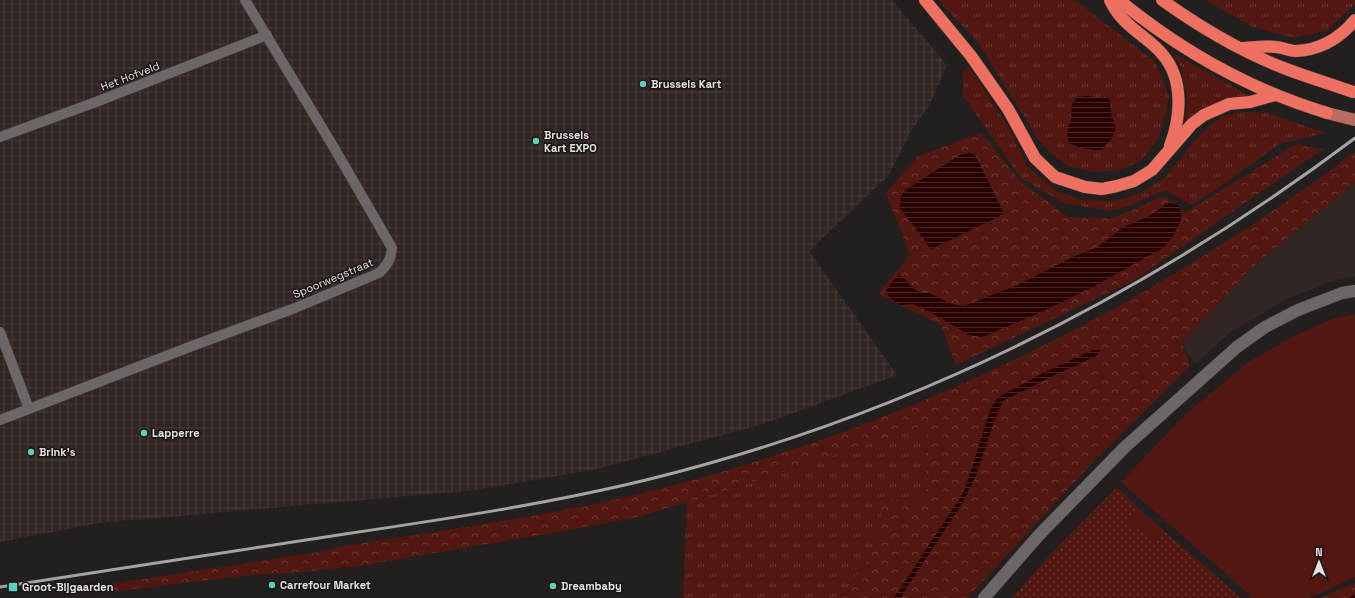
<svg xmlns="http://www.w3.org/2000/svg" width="1355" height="598" font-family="'Space Grotesk',sans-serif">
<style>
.built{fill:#312624}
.industrial{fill:url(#industrial-grid)}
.grass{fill:url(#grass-tufts)}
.forest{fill:url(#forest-crowns);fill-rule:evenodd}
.garden{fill:url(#garden-dots)}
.pitch{fill:#521711}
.water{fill:url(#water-rules)}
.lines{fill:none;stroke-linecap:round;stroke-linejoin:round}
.stream{stroke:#280000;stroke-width:3}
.minor-casing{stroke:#3c3938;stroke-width:11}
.tertiary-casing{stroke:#3c3938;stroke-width:13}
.primary-casing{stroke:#3c3938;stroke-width:13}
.motorway-casing{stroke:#3c3938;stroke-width:13}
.minor{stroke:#6c6665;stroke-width:10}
.tertiary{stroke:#6c6665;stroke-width:12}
.primary{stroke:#b96c62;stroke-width:12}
.motorway{stroke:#ed7060;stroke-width:12}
.rail{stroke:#a6a2a2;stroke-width:3}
.poi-dot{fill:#5dceb9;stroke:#1a1515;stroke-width:1.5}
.labels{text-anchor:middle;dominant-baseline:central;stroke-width:3;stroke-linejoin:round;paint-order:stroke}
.street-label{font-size:11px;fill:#e5e1e1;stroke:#1a1515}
.poi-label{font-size:11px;font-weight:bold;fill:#e5e1e1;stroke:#1a1515;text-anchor:start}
</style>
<defs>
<pattern id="industrial-grid" width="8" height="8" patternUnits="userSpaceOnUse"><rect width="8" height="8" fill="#312624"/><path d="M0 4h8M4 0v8" fill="none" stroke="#453b39"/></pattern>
<pattern id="grass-tufts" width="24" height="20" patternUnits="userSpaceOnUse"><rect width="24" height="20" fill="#521711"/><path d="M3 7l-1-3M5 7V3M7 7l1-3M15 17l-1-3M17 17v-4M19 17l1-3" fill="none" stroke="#6b3833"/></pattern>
<pattern id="forest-crowns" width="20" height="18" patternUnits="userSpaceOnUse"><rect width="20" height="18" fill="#521711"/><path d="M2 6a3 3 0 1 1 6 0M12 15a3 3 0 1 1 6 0" fill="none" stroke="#6b3833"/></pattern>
<pattern id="garden-dots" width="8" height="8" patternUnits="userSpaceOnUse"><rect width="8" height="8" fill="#521711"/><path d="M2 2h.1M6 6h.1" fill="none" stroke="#6b3833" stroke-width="1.8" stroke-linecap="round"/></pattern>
<pattern id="water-rules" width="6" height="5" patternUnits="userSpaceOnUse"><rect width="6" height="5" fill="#280000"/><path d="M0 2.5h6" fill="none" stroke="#472525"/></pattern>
</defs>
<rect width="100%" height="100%" fill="#231f1e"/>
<!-- built -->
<path class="built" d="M1355 182V277L1338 279 1287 299 1232 331 1195 364 1182 343 1255 265Z"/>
<!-- industrial -->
<path class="industrial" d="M0 0H892L947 65 929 106 911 131 888 176 809 251 897 375 763 424 597 469 476 490 99 523 0 542Z"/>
<!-- grass -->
<path class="grass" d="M938 0H1075L1155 62 1169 96 1166 113 1158 139 1140 162 1119 170 1094 172 1068 166 1049 151 1038 139 977 41Z
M1205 0H1355V4L1328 30 1294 38 1253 27Z
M1173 53 1250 96 1225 98 1197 114 1184 127 1188 104 1182 69Z
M968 66 1009 128 1027 166 1054 189 1080 200 1115 201 1141 193 1166 177 1191 145 1208 127 1222 117 1240 112 1268 113 1325 133 1279 144 1221 186 1191 205 1165 190 1125 207 1110 211 1064 203 1021 178 963 96V72Z
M927 425 926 502 883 499 877 547 840 598H683L687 502 740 486Z"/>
<!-- forest -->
<path class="forest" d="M981 133 1021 182 1068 217 1113 218 1164 196 1185 213 1296 144 1323 149 1131 282 956 365 941 325 878 294 910 255 886 193 918 156ZM970 153 975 155 1003 212 998 217 932 249 907 189 960 155Z
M1355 152V182L1255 265 1182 343 1190 366 1094 461 967 598H840L877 547 883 499 926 501V425L740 486 638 517 570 530 358 566 302 572 251 575 108 592 53 593 332 550V548C438 531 546 517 651 491 909 426 1142 312 1355 152Z
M1355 583V598H1320Z"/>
<!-- garden -->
<path class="garden" d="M1117 487 1139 509 1241 598H1012L1050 555Z"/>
<!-- pitch -->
<path class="pitch" d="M1355 314V577L1310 598H1252L1225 573 1121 482 1186 414 1247 363 1292 337 1332 319Z
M1139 509 1164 530 1153 542 1128 522V519Z"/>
<!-- water -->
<path class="water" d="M1087 96 1107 98 1110 100 1111 115 1114 121 1115 129 1111 140 1101 150C1089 150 1080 148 1069 143L1067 132 1071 120 1072 104 1077 97Z
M970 153 975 155 1003 212 998 217 931 249 900 208 901 196 907 189 960 155Z
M1168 203 1178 205C1179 209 1182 213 1181 218 1180 226 1169 242 1163 248L1098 284 1044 311 982 337 969 335 932 313 913 304 900 305 890 298 886 291C886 289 897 276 899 275 906 278 909 285 915 290 919 292 923 292 928 293 942 297 946 305 964 306L1018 285 1075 256 1096 248 1124 227 1149 216Z
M1093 350H1100L1098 355 1055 375 1003 401 995 419 976 476 960 507 900 598H893L898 592 962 495 970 474 990 410 997 398 1043 373Z"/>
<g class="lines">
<!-- stream -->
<path class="stream" d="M1351 598 1355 596"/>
<defs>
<path id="minor" d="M0 137 96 102 267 35
M0 332 29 409
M0 420 192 346 295 308 379 273C387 265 391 260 392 248L333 146 245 0"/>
<path id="tertiary" d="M984 598 1039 535 1125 447 1237 347 1265 327 1298 310 1342 293 1355 291"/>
<path id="primary" d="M1327 113 1355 120"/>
<path id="motorway" d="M925 0 971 56 1008 109 1035 158 1055 177 1085 187 1102 189 1117 186 1134 181 1152 170 1192 124 1204 115 1229 104 1250 102 1275 95
M1110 0C1113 6 1117 13 1122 18 1134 32 1152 41 1163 55 1184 80 1181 117 1170 146
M1119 0C1180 50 1251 90 1327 113
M1162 0C1201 28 1243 53 1289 70 1310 78 1331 84 1353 92
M1241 48C1252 48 1264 45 1275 47 1282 47 1289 51 1296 51 1320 50 1340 38 1355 20"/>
</defs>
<!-- minor casing -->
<use href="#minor" class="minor-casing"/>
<!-- tertiary casing -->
<use href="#tertiary" class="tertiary-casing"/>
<!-- primary casing -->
<use href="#primary" class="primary-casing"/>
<!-- motorway casing -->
<use href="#motorway" class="motorway-casing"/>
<!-- minor -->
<use href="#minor" class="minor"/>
<!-- tertiary -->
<use href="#tertiary" class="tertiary"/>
<!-- primary -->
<use href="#primary" class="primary"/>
<!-- motorway -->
<use href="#motorway" class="motorway"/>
<!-- rail -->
<path class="rail" d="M0 587C115 569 230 552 345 534 446 519 547 504 646 480 907 416 1141 299 1355 138"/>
</g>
<!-- markers -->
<g class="poi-dot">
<circle cx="643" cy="84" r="4"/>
<circle cx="536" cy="141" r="4"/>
<circle cx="144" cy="433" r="4"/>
<circle cx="31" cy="452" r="4"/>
<circle cx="272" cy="585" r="4"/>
<circle cx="553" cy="586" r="4"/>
<rect x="8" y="582" width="10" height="10" rx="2"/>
</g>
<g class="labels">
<!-- street labels -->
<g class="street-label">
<text transform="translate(130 76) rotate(-21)">Het Hofveld</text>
<text transform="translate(333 278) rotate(-23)">Spoorwegstraat</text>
</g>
<!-- poi labels -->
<g class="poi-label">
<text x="651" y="84">Brussels Kart</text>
<text x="544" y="135">Brussels<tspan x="544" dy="13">Kart EXPO</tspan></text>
<text x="152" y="433">Lapperre</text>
<text x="39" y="452">Brink's</text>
<text x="280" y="585">Carrefour Market</text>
<text x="561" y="586">Dreambaby</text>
<text x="22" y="587">Groot-Bijgaarden</text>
</g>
</g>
<!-- north arrow -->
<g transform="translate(1319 562)" stroke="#1a1515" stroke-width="3" paint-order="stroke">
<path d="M0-3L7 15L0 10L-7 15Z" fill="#e5e1e1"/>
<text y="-6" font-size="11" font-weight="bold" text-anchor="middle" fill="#e5e1e1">N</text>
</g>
</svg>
